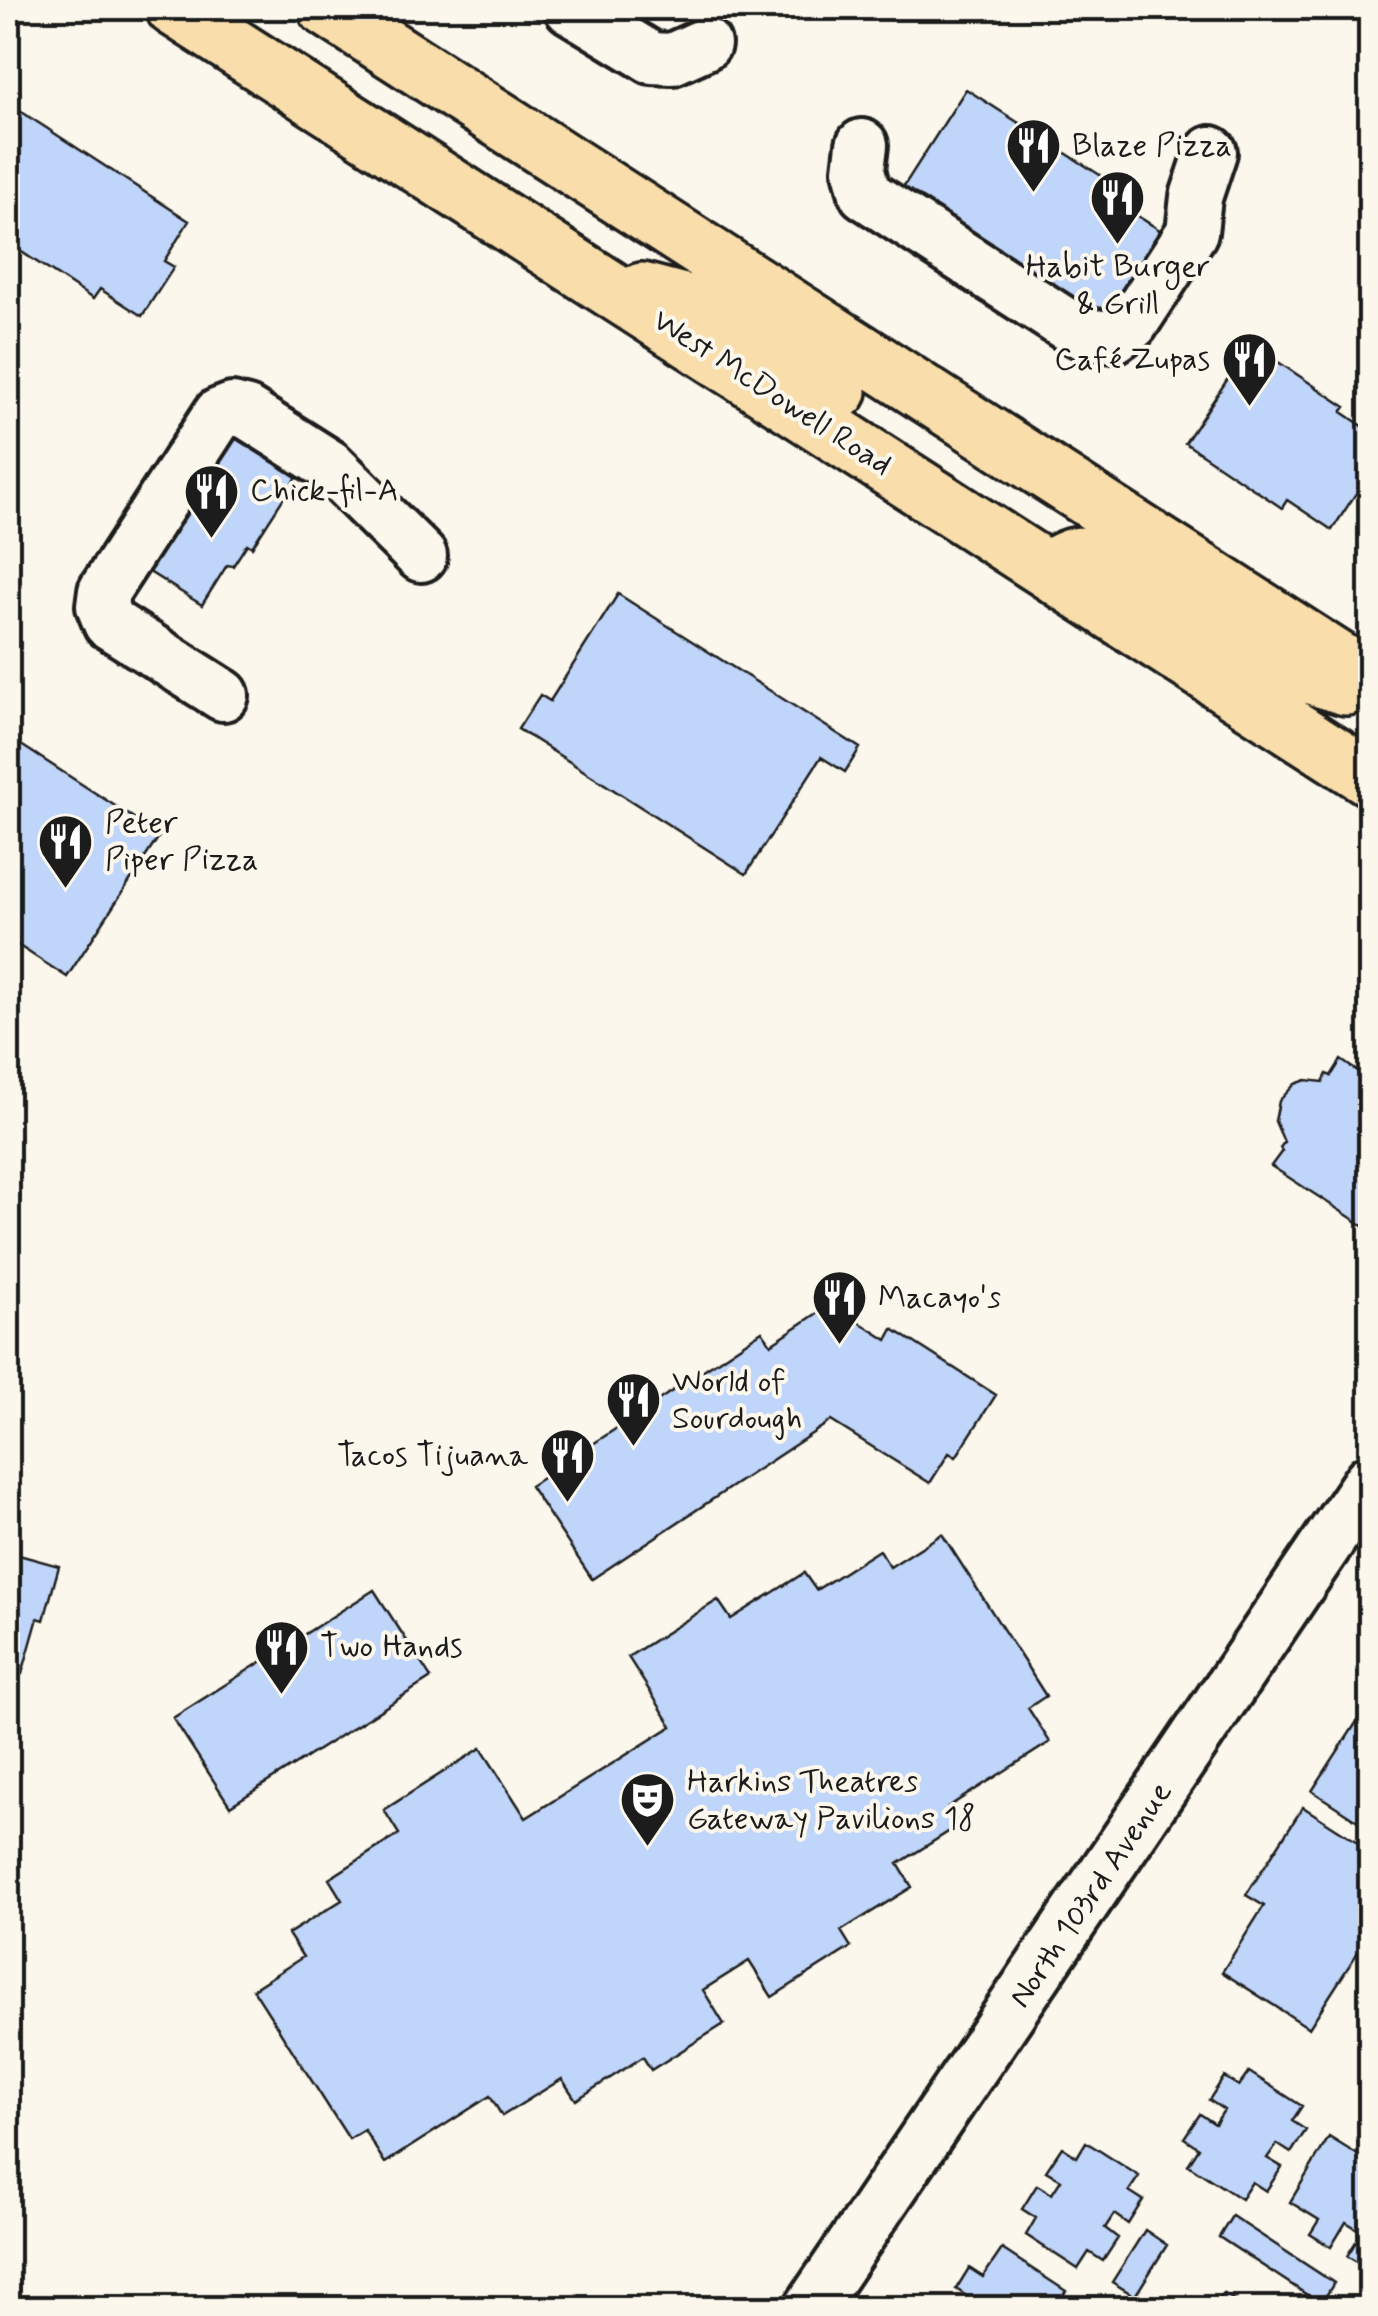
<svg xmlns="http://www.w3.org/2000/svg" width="1378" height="2316" font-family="Mynerve,sans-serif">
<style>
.building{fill:#c0d5fa;stroke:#1c1c1c;stroke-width:2.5}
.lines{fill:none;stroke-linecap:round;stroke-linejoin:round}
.minor-casing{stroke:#1c1c1c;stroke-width:58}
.major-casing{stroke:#1c1c1c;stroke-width:62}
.minor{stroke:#fbf7ec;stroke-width:50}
.major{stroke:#f9deab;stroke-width:55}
.labels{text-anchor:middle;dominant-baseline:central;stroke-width:8;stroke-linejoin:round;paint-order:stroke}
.poi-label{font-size:32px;fill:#1c1c1c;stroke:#fbf7ec;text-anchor:start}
.street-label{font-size:32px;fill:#1c1c1c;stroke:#fbf7ec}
</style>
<rect width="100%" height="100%" fill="#fbf7ec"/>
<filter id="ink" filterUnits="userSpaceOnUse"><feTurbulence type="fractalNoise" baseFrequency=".01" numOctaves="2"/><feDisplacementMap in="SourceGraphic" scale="20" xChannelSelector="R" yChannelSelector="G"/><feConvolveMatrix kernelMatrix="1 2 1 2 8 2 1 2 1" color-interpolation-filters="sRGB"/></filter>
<g filter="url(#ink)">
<!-- building -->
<path class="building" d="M966 89 1114 184 1106 196 1169 236 1112 324 1049 284 1046 289 898 195Z
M8 103 189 221 164 261 174 267 142 316 100 289 93 299 8 243Z
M1251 344 1346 407 1342 412 1370 431V472L1332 530 1287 500 1282 508 1185 443Z
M232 431 299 474 252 547 247 544 233 566 227 565 202 605 143 568Z
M618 594 860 748 845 772 821 757 746 874 518 729 540 695 550 701Z
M15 741 160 835 67 977 16 944 13 950 8 947V752Z
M1341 1060 1370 1080V1230L1271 1166 1282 1151 1280 1148 1284 1142 1275 1121 1279 1101 1295 1084 1306 1080 1323 1082 1327 1074 1331 1076Z
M831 1304 887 1340 893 1329 996 1395 956 1457 949 1453 930 1483 831 1421 592 1579 530 1486 762 1331 771 1344Z
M942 1534 1046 1696 1028 1708 1050 1742 948 1807 959 1825 898 1864 912 1887 841 1931 851 1947 772 1997 749 1961 703 1990 724 2024 651 2070 643 2057 576 2100 562 2079 502 2116 490 2096 385 2163 364 2130 349 2139 253 1989 303 1957 288 1934 342 1900 329 1879 399 1834 384 1810 481 1748 526 1818 672 1726 628 1657 718 1600 731 1619 804 1573 816 1590 879 1550 890 1567Z
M8 1552 59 1566 44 1620 38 1618 22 1674 8 1670Z
M374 1590 431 1678 230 1806 173 1718Z
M1369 1703 1370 1704V1829L1312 1791Z
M1303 1807 1370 1850V1896L1368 1901 1370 1914 1359 1932 1367 1938 1309 2028 1222 1972 1264 1906 1246 1895Z
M1249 2072 1302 2106 1292 2121 1306 2130 1291 2153 1277 2144 1267 2158 1282 2167 1266 2191 1252 2182 1241 2199 1188 2165 1199 2148 1184 2138 1200 2114 1215 2124 1224 2110 1209 2100 1224 2077 1239 2086Z
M1329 2137 1358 2155 1366 2140 1370 2143V2270L1347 2256 1362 2232 1346 2222 1331 2247 1310 2234 1319 2220 1290 2202Z
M1086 2142 1139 2176 1129 2191 1143 2200 1128 2224 1114 2214 1105 2228 1118 2238 1103 2261 1089 2252 1078 2269 1026 2235 1036 2218 1022 2209 1037 2185 1052 2194 1061 2180 1046 2171 1062 2147 1077 2157Z
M1232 2216 1334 2283 1321 2304 1219 2237Z
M1145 2230 1167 2245 1135 2296 1112 2282Z
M1002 2249 1066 2291 1054 2308H977L980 2305 956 2289 969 2268 983 2277Z
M1223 2293 1247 2308H1213Z"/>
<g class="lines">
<defs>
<path id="minor" d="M570 8 652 58 672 59 705 44
M862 145 859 170 865 194 1064 323 1085 334 1114 337 1132 324 1192 232 1196 197 1211 152
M223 695 109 623 102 606 104 591 219 414 232 409 247 413 329 465 421 556
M810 2308 1370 1480"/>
<path id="major" d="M174 8 1370 778
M326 8 1370 680
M642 291 717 311 839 391
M1048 570C1077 551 1082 552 1115 562L1270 663 1346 687"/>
</defs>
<!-- minor casing -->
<use href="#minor" class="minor-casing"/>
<!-- major casing -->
<use href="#major" class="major-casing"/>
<!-- minor -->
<use href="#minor" class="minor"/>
<!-- major -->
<use href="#major" class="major"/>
</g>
</g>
<!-- icons -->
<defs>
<symbol id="restaurant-pin" viewBox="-11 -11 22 30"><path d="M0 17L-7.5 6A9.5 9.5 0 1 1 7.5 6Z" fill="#1c1c1c" stroke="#fbf7ec"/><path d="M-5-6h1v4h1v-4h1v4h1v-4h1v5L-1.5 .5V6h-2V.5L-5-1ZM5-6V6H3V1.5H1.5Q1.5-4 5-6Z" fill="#fff"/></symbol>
<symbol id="theatre-pin" viewBox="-11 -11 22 30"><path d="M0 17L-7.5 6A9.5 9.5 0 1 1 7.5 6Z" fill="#1c1c1c" stroke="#fbf7ec"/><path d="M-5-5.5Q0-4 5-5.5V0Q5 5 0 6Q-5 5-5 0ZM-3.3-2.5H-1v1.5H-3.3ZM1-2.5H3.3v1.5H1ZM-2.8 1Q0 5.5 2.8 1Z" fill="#fff"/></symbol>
</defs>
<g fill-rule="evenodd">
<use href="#restaurant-pin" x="1002" y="114" width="63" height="86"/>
<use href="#restaurant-pin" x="1086" y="166" width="63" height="86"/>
<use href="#restaurant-pin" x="1218" y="328" width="63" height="86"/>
<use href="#restaurant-pin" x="180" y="460" width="63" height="86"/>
<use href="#restaurant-pin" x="34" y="810" width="63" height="86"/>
<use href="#restaurant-pin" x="808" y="1266" width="63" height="86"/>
<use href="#restaurant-pin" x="602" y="1368" width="63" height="86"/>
<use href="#restaurant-pin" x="536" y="1424" width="63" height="86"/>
<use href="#restaurant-pin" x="250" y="1616" width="63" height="86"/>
<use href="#theatre-pin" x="616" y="1768" width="63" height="86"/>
</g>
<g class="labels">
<!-- poi labels -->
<g class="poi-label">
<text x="1072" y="146">Blaze Pizza</text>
<text x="1118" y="267" text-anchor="middle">Habit Burger<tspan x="1118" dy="37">&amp; Grill</tspan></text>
<text x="1210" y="360" text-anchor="end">Café Zupas</text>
<text x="250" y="491">Chick-fil-A</text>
<text x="105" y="823">Peter<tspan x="105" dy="37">Piper Pizza</tspan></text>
<text x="878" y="1298">Macayo's</text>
<text x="672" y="1382">World of<tspan x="672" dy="37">Sourdough</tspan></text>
<text x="528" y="1456" text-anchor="end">Tacos Tijuana</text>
<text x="320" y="1647">Two Hands</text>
<text x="687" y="1782">Harkins Theatres<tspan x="687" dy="37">Gateway Pavilions 18</tspan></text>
</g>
<!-- street labels -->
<g class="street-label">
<text transform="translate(772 393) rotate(33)">West McDowell Road</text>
<text transform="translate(1091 1895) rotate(-56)">North 103rd Avenue</text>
</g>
</g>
<!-- margin -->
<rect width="1378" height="2316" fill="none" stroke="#fbf7ec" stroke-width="40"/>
<rect x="20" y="20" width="1338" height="2276" fill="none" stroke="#1c1c1c" stroke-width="4" filter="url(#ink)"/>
</svg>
